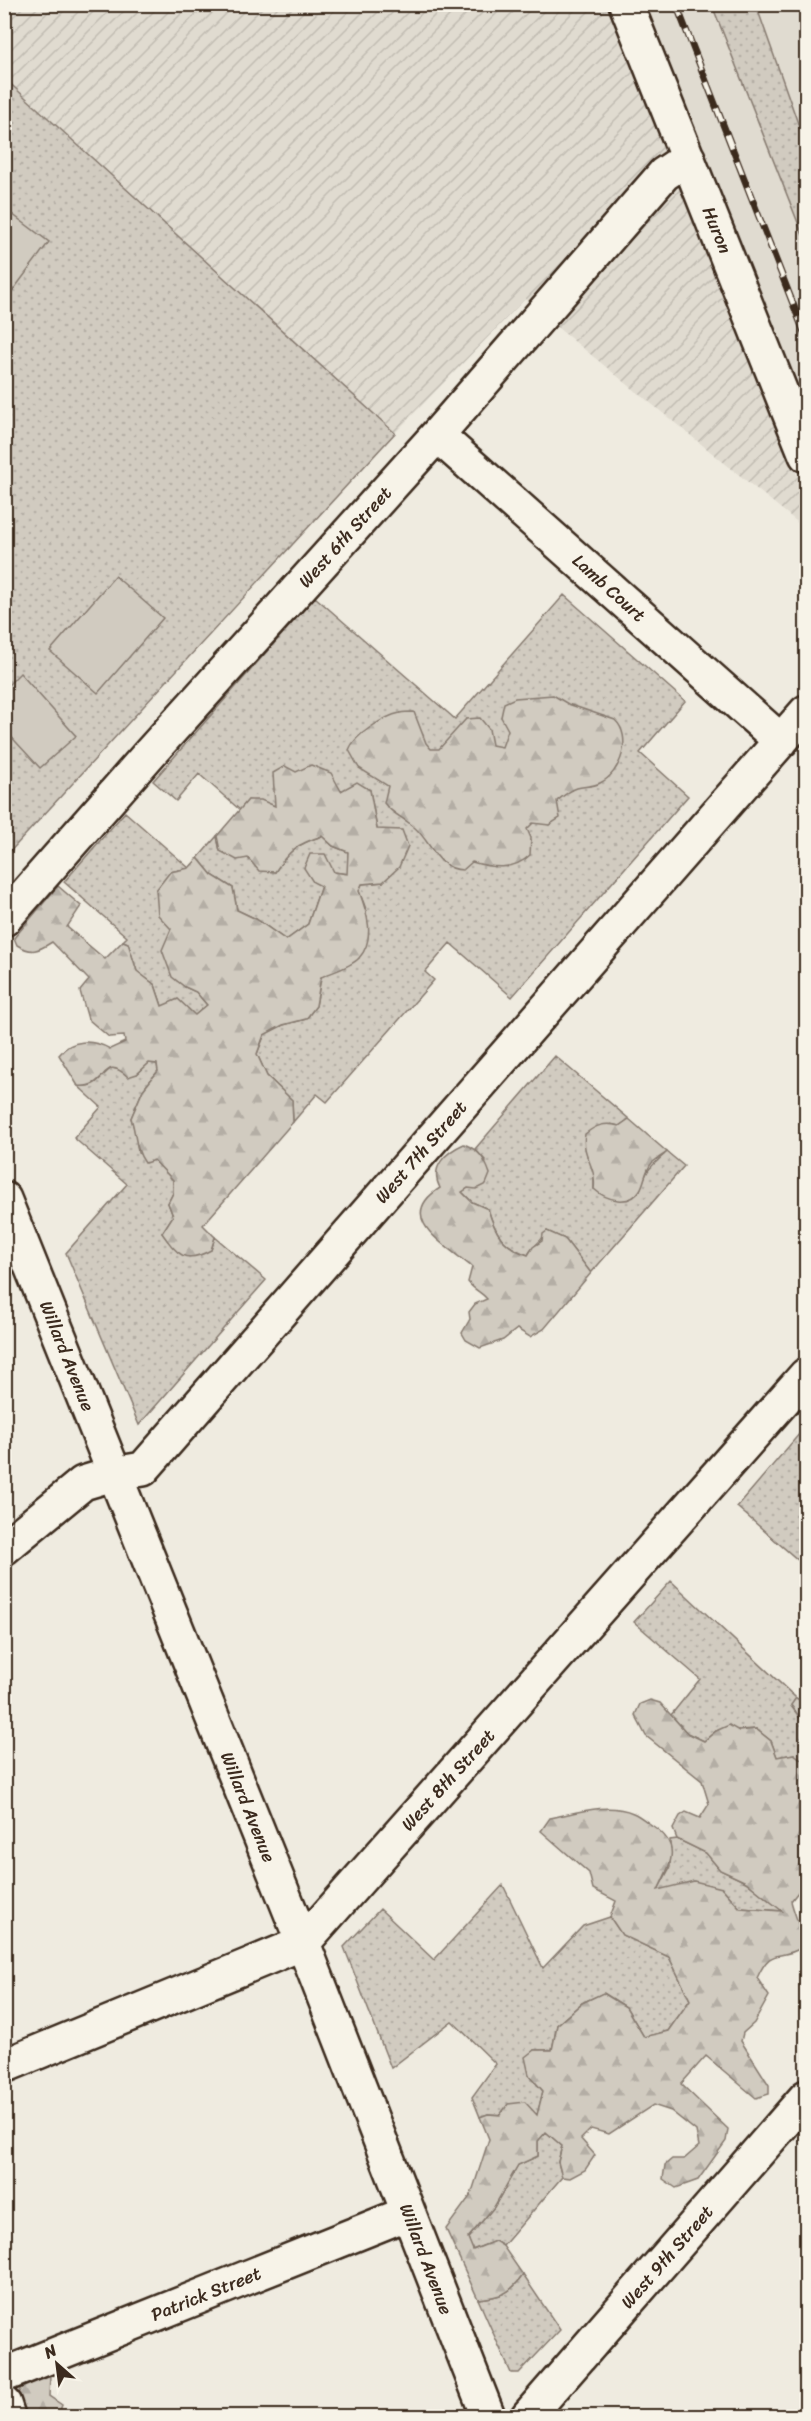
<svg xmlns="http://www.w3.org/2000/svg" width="811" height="2421" font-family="Sriracha,sans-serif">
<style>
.built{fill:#e0dbd0}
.industrial{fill:url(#industrial-furrows)}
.grass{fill:url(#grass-dots);stroke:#867a6f;stroke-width:1.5}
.forest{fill:url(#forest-firs);stroke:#867a6f;stroke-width:1.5}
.garden{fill:#d1cbc0;stroke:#867a6f;stroke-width:1.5}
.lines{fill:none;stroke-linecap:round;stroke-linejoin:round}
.minor-casing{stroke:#3b2a1e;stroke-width:38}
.minor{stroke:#f7f3e8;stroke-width:33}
.rail-casing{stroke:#3b2a1e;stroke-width:7}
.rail{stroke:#f7f3e8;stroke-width:4.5;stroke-dasharray:14;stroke-linecap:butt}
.labels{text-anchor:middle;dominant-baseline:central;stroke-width:5;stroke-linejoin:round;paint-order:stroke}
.street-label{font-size:18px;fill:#3b2a1e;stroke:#f7f3e8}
</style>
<defs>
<pattern id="industrial-furrows" width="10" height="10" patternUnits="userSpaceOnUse" patternTransform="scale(1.5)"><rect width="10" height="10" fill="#e0dbd0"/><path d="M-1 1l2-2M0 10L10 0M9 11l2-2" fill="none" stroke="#c1bcb2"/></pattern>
<pattern id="grass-dots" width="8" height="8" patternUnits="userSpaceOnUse" patternTransform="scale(1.5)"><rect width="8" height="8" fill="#d1cbc0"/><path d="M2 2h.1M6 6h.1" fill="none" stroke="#b4aea5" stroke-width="1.8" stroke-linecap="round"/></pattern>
<pattern id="forest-firs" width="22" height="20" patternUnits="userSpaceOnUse" patternTransform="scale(1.5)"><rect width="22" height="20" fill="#d1cbc0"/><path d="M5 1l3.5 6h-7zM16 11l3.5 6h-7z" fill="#b4aea5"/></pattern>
</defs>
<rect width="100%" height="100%" fill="#efebe0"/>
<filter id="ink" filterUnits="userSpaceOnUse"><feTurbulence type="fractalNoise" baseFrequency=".0167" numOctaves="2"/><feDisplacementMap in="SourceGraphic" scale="12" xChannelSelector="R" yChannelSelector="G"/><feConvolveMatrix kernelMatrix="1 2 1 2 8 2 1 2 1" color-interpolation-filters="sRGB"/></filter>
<g filter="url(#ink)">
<!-- built -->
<path class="built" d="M637 5H712L806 243V426Z
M756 5H806V146Z"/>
<!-- industrial -->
<path class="industrial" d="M4 5H610L806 497V529L553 324 525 299 395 433 5 78Z"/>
<!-- grass -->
<path class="grass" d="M712 5H756L806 146V243Z
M4 78 395 433 5 857H4Z
M564 595 685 701 640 753 688 796 512 997 450 943 425 972 434 980 327 1102 317 1094 293 1122 292 1100 267 1076 257 1054 265 1034 283 1025 306 1019 316 1006 321 977 359 958 366 909 359 891 362 884 383 882 377 829 370 790 341 791 275 806 248 800 240 810 199 774 176 801 153 781 315 597 455 719Z
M125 812 189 868 170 872 171 929 185 987 196 992 207 1005 195 1015 162 1006 155 985 137 972 128 943 123 941 127 937 64 882Z
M217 836 220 851 248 858 275 872C289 850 298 844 322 836L333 846 348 852V874L334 872 321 886 308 924 286 940 256 919 237 910 233 888 212 875 198 858Z
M555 1056 629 1119 619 1126 611 1124 587 1156 594 1168V1189L640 1190C647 1167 651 1167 667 1152L684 1166 591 1273 565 1239 547 1231C542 1242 533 1245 528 1255 503 1247 495 1233 488 1209L472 1202 462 1192 468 1188 486 1161 475 1149Z
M149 1063 157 1064 158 1071 143 1090 131 1118 136 1135 138 1153 154 1160 173 1180V1193L168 1203 173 1216 162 1233 168 1241 211 1250 215 1237 266 1280 139 1425 66 1253 127 1184 74 1138 101 1107 78 1086C99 1088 97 1078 112 1068L137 1074Z
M806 1426V1567L737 1507Z
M671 1581 796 1698 791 1706 806 1726V1763L794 1754 777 1757 771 1741 756 1729 716 1731 704 1741 687 1733 671 1715 700 1679 634 1622Z
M677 1839 706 1853 720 1870 746 1882 783 1911 740 1908 722 1888 658 1890 670 1867V1840Z
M503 1885 543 1968 583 1926 610 1917 622 1935 669 1957 690 2000 668 2031 644 2037 626 2007 604 1993 582 2003 557 2025 552 2050H534L529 2075 543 2091 537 2116 488 2114 480 2117 472 2097 496 2064 452 2021 391 2068 344 1947 380 1909 434 1960Z
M546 2132 562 2146 558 2162 562 2177 503 2246 495 2241 472 2250 468 2238 494 2207 518 2165 538 2156V2141Z
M523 2275 560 2330 519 2373H511L478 2299C500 2297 510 2294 523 2275Z"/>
<!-- forest -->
<path class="forest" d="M553 695 568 704 615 720C633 737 621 773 600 783 593 787 584 786 577 788 570 790 563 796 557 801L560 818 549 825 533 823 527 829 531 838 530 855C514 871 492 868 472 862L463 870C436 869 431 841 414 827 404 818 392 814 384 803L388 786 359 768 349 750C354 735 385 716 400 713 404 712 410 712 414 712L426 743 431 749H439L466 719 480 718 489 729 492 745 502 747 508 730 501 717 504 703 515 698Z
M311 765 331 773 341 791 357 782 370 790 377 829 402 830 408 846 399 867 383 882 362 884 359 891C367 912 376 939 359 958 351 967 332 972 321 977L316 1006 306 1019 283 1025 264 1035 257 1054 267 1076 292 1100 293 1122 203 1225 215 1237 211 1250C184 1265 177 1254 162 1233L173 1216 168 1203 173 1193V1180L154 1160 145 1163C135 1150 136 1133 131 1118L143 1090 158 1071 157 1064 149 1063 137 1074 128 1077C101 1052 109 1089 78 1086L59 1055C71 1039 92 1039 110 1049L125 1042 124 1036 109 1037 88 1019 80 991 89 980 52 942C38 951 32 954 17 945L14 938 58 886 81 906 67 927 105 959 123 941 128 943 137 971 155 985 162 1006 178 999 195 1015 207 1005 196 992 185 987 172 977 162 950 171 929 158 915 156 890 170 872 189 868 198 858 212 875 233 888 237 910 256 919 286 940 308 924 321 886 313 882 304 868 310 854H325L334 872 347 874 348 852 333 846 322 836C297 844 289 850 275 872L259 871 248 858 237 860 220 851 217 836 248 800H261L275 806 273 773 285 766 296 772Z
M629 1119 667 1152C662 1156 656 1159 652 1163 645 1170 645 1182 640 1190 630 1207 606 1200 594 1189 597 1165 581 1157 585 1134 596 1125 605 1122 619 1126Z
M464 1144C479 1150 485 1159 490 1174L486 1184 476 1189 468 1188 462 1192 472 1202 488 1209C495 1233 503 1247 528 1255L533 1247 542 1241 543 1234 547 1231 565 1239 591 1273 544 1329 530 1337 517 1329 503 1340 480 1348 466 1340 462 1333 470 1319 469 1312 475 1304 487 1299C481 1292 474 1290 468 1282L472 1267C446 1245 393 1218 440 1188 429 1167 446 1152 464 1144Z
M796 1698 806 1703V1726L791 1705Z
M650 1700 660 1703 687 1733 704 1741 716 1731 729 1725 739 1731 756 1729 771 1741 777 1757 794 1754 806 1763V1882L791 1901C795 1917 803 1931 803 1947 778 1962 772 1945 757 1978L769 1996 754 2023 743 2033 741 2041 769 2085V2094L756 2098 706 2056 681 2084 728 2129 726 2141 698 2180 676 2188 663 2179 665 2165 672 2159H684L699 2146 696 2131 671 2111 653 2105 609 2134 591 2129 581 2139 595 2155 585 2170 570 2178 562 2177 558 2162 562 2146 546 2132 538 2141V2156L518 2165 494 2207 468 2238 473 2250 495 2241 503 2246 523 2275C510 2294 500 2297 478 2299L446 2229 471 2195 489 2139 480 2117 488 2114 500 2115 508 2104 525 2102 537 2115 543 2091 529 2075 525 2057 534 2050H552L557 2025 582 2003 603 1993 626 2007 644 2037 668 2031 690 2000 669 1957 622 1935 610 1917 616 1901 593 1889 589 1873 541 1831 550 1818C576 1813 608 1802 633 1813 640 1816 647 1822 653 1826 683 1846 670 1864 658 1890L694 1881 722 1888 740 1908 782 1911 746 1882 720 1870 706 1853 677 1839 673 1829 680 1816 686 1812 700 1818 709 1804 702 1781 646 1736 635 1715 640 1704Z
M50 2376 49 2396 62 2405 58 2416H17C11 2402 20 2382 35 2377 39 2376 46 2376 50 2376Z"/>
<!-- garden -->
<path class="garden" d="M4 208 49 242 5 301H4Z
M115 576 163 618 98 693 50 651Z
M20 673 76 736 40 768 5 730V688Z"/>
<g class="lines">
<defs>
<path id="minor" d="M626 4 806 455
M437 435 781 741
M4 919 150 753 437 435 664 174 688 158
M4 1199 303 1943 488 2416
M4 1548 83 1483 113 1474 143 1469 806 712
M4 2066 303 1943 806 1375
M4 2375 408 2213
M4 2404 8 2416
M528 2416 806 2097"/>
</defs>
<!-- minor casing -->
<use href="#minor" class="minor-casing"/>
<!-- minor -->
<use href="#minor" class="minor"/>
<defs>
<path id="rail" d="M676 4 806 337"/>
</defs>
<!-- rail casing -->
<use href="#rail" class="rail-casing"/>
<!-- rail -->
<use href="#rail" class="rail"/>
</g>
</g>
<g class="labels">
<!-- street labels -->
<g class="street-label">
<text transform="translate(717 230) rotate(68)">Huron</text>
<text transform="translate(345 537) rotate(-48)">West 6th Street</text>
<text transform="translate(609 588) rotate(42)">Lamb Court</text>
<text transform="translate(421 1152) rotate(-49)">West 7th Street</text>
<text transform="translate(67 1356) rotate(68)">Willard Avenue</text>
<text transform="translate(448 1780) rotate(-48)">West 8th Street</text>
<text transform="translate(248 1807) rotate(68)">Willard Avenue</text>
<text transform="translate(667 2257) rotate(-49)">West 9th Street</text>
<text transform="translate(426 2259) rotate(69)">Willard Avenue</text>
<text transform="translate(206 2294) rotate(-22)">Patrick Street</text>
</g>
</g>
<!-- margin -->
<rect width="811" height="2421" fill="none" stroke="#f7f3e8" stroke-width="24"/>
<rect x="12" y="12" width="787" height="2397" fill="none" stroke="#3b2a1e" stroke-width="2" filter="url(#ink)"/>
<!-- north arrow -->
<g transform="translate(57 2364) rotate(332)" stroke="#f7f3e8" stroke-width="4.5" paint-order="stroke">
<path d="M0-4.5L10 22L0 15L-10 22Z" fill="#3b2a1e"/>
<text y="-9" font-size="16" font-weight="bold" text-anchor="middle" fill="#3b2a1e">N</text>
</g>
</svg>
